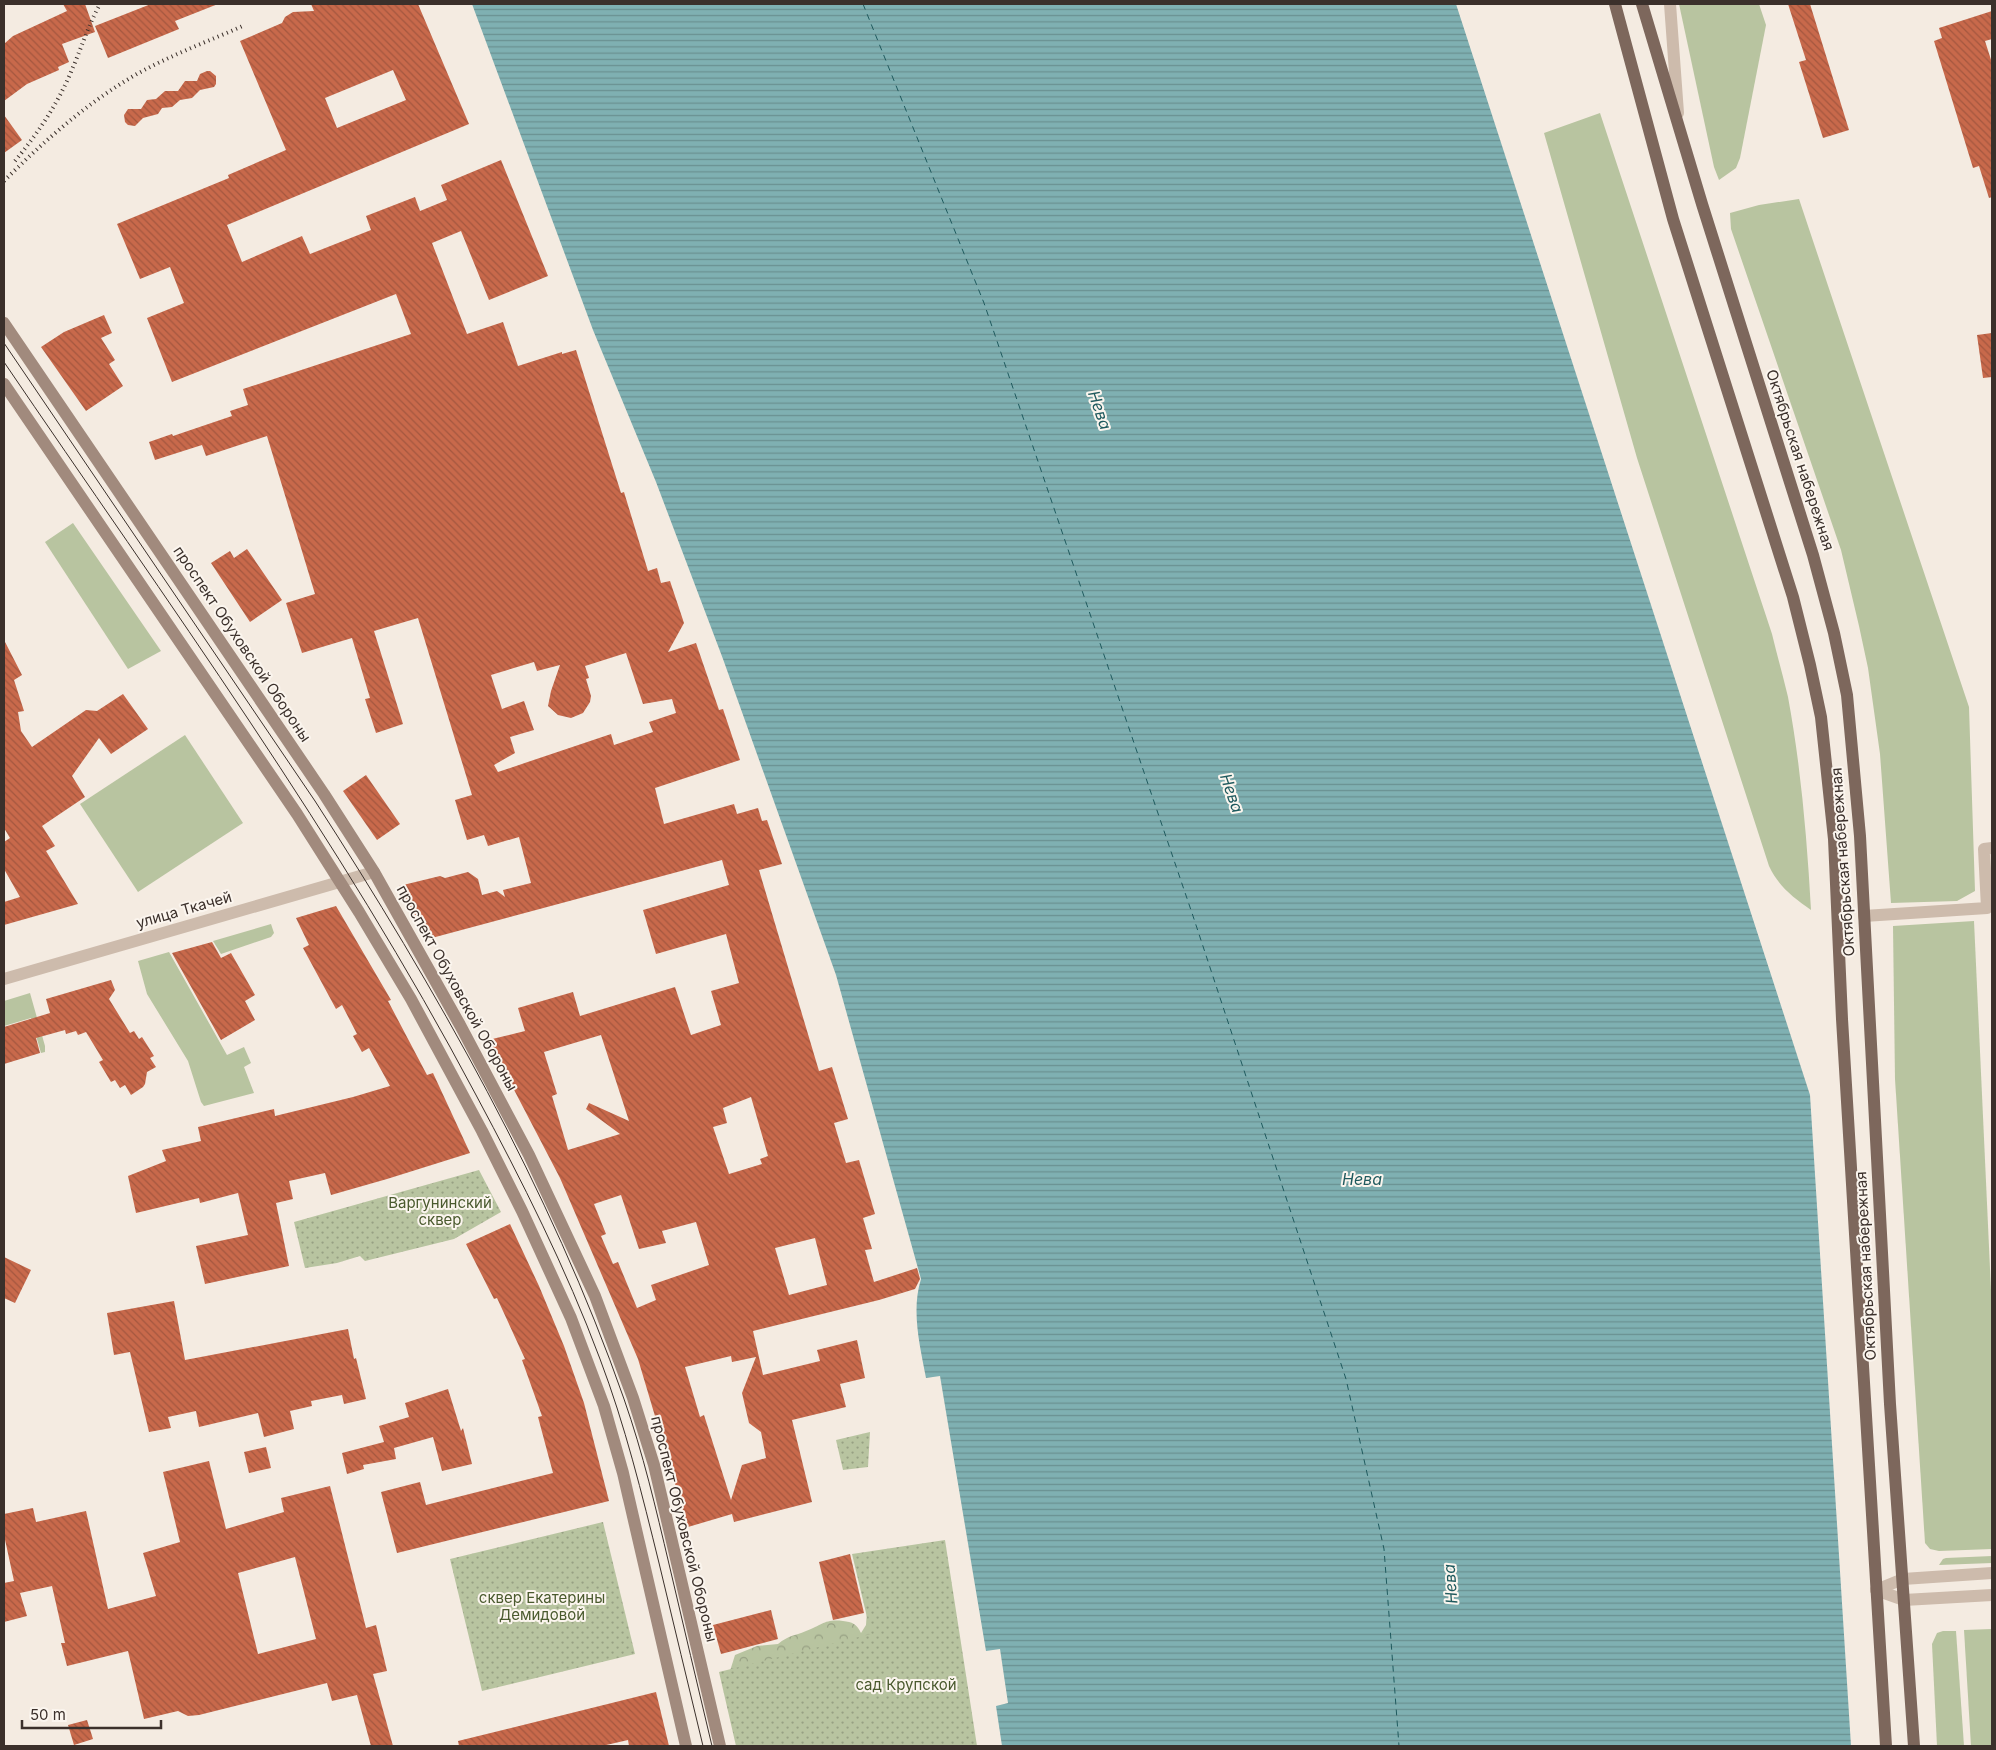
<svg xmlns="http://www.w3.org/2000/svg" width="1996" height="1750" font-family="Inter,sans-serif">
<style>
.grass{fill:#b8c4a0}
.forest{fill:url(#forest-crowns)}
.park{fill:url(#park-dots)}
.water{fill:url(#water-rules)}
.lines{fill:none;stroke-linecap:round;stroke-linejoin:round}
.ferry{stroke:#1f5a5e;stroke-width:1;stroke-dasharray:6 5;stroke-linecap:butt}
.building{fill:url(#building-back-hatch);fill-rule:evenodd}
.minor{stroke:#cdbbac;stroke-width:12}
.tertiary{stroke:#cdbbac;stroke-width:12}
.secondary{stroke:#a18a7d;stroke-width:12}
.primary{stroke:#7d675c;stroke-width:12}
.tram{stroke:#3b302b;stroke-width:1}
.rail{stroke:#3b302b;stroke-width:4;stroke-dasharray:1 4;stroke-linecap:butt}
.labels{text-anchor:middle;stroke-width:4;stroke-linejoin:round;paint-order:stroke}
.street-label{font-size:15px;fill:#3b302b;stroke:#fbf5ee}
.park-label{font-size:15px;fill:#4a5a2e;stroke:#fbf5ee}
.water-label{font-size:16px;font-style:italic;fill:#1f5a5e;stroke:#fbf5ee}
</style>
<defs>
<pattern id="forest-crowns" width="20" height="18" patternUnits="userSpaceOnUse" patternTransform="scale(1.25)"><rect width="20" height="18" fill="#b8c4a0"/><path d="M2 6a3 3 0 1 1 6 0M12 15a3 3 0 1 1 6 0" fill="none" stroke="#97a083"/></pattern>
<pattern id="park-dots" width="8" height="8" patternUnits="userSpaceOnUse" patternTransform="scale(1.25)"><rect width="8" height="8" fill="#b8c4a0"/><path d="M2 2h.1M6 6h.1" fill="none" stroke="#97a083" stroke-width="1.8" stroke-linecap="round"/></pattern>
<pattern id="water-rules" width="6" height="5" patternUnits="userSpaceOnUse" patternTransform="scale(1.25)"><rect width="6" height="5" fill="#7fb0b2"/><path d="M0 2.5h6" fill="none" stroke="#699091"/></pattern>
<pattern id="building-back-hatch" width="6" height="6" patternUnits="userSpaceOnUse" patternTransform="scale(1.25)"><rect width="6" height="6" fill="#c8694b"/><path d="M-1 5l2 2M0 0l6 6M5-1l2 2" fill="none" stroke="#a4573f"/></pattern>
</defs>
<rect width="100%" height="100%" fill="#f4ebe1"/>
<!-- grass -->
<g class="grass">
<polygon points="1679,4 1759,4 1766,25 1740,158 1736,168 1719,180 1714,167"/>
<path d="M1600,113L1772,634C1777,655 1783,676 1788,697C1801,767 1807,839 1811,910C1793,897 1779,887 1769,866L1637,458L1544,133Z"/>
<polygon points="1799,199 1969,707 1975,891 1957,901 1891,903 1880,754 1868,668 1859,626 1841,550 1731,229 1730,213 1759,205"/>
<polygon points="73,523 161,651 128,669 45,542"/>
<polygon points="185,735 243,823 138,892 80,804"/>
<polygon points="1974,921 1992,1312 1992,1549 1939,1551 1930,1549 1925,1543 1895,1079 1893,926"/>
<polygon points="271,924 274,933 271,937 221,954 213,941"/>
<polygon points="169,952 227,1055 244,1047 251,1063 244,1067 254,1093 204,1106 201,1102 188,1061 147,994 138,961"/>
<polygon points="30,993 45,1046 45,1052 41,1053 31,1018 4,1026 4,1001"/>
<polygon points="1992,1556 1992,1563 1939,1565 1943,1559 1946,1558"/>
<polygon points="1992,1629 1992,1746 1971,1746 1964,1630"/>
<polygon points="1943,1631 1956,1631 1964,1746 1937,1746 1932,1644 1937,1633"/>
</g>
<!-- forest -->
<path class="forest" d="M867,1610L907,1628L730,1671L735,1655L757,1646L778,1644C789,1635 794,1636 806,1631C823,1625 824,1619 843,1621C852,1622 857,1624 861,1633L866,1625Z"/>
<!-- park -->
<g class="park">
<polygon points="479,1170 501,1212 454,1239 365,1261 360,1256 337,1263 305,1268 294,1222"/>
<polygon points="870,1432 868,1467 843,1470 836,1440"/>
<polygon points="603,1522 635,1654 482,1691 450,1559"/>
<polygon points="945,1540 977,1746 736,1746 719,1672 871,1634 852,1554"/>
</g>
<!-- water -->
<path class="water" d="M472,4H1456L1810,1095L1851,1746H1002L996,1706L1008,1703L1000,1649L986,1651L940,1376L926,1378C920,1346 911,1311 921,1279L836,975L723,659L656,482L593,330Z"/>
<g class="lines">
<!-- ferry -->
<polyline class="ferry" points="863,4 984,303 1193,916 1346,1379 1384,1549 1399,1746"/>
</g>
<!-- building -->
<g class="building">
<polygon points="63,4 85,4 95,32 62,44 69,62 58,67 59,70 27,84 4,101 4,44 13,36 67,11"/>
<polygon points="151,4 218,4 175,21 179,29 108,58 95,26"/>
<path d="M311,4H418L469,124L227,225L242,262L302,236L310,254L371,230L366,216L415,197L420,211L447,200L441,185L501,160L548,276L489,300L461,231L432,243L467,334L503,322L518,366L562,352V354L576,350L621,493L624,492L648,571L657,568L661,583L670,581L684,623L668,652L696,643L719,710L723,709L740,760L655,788L664,824L734,804L737,814L758,808L762,821L767,820L782,864L759,870L819,1071L832,1067L848,1119L834,1123L846,1163L859,1160L875,1214L863,1218L872,1249L865,1250L874,1282L917,1268L920,1279L915,1289L879,1300L753,1331L763,1375L820,1361L817,1350L857,1340L865,1378L840,1384L846,1407L792,1420L812,1502L734,1522L732,1514L688,1527L638,1359L560,1178L488,1040L525,1031L518,1008L573,992L580,1016L675,987L691,1035L721,1025L711,991L739,983L726,934L656,954L643,910L729,885L722,860L428,939L399,886L440,876L445,878L468,872L478,879L482,895L497,891L505,897L503,890L531,883L519,837L488,846L484,835L467,840L455,800L472,795L418,618L374,631L403,724L376,733L365,699L370,698L352,638L302,653L286,603L315,594L267,436L206,456L202,445L155,460L149,442L172,434L173,436L232,416L230,411L248,405L243,389L411,334L396,294L172,382L147,318L184,303L170,267L140,279L117,224L229,178L228,175L286,150L240,41L282,23L285,17L293,12L314,11ZM393,70L406,100L337,128L325,98ZM626,653L643,704L672,699L676,713L649,722L653,732L614,745L611,734L498,772L494,765L515,753L510,737L534,730L524,701L502,709L491,675L534,662L537,671L560,665L551,691L548,706L558,715L571,718L583,713L590,702L591,696L586,679L589,678L585,666ZM601,1035L629,1121L589,1103L586,1109L620,1134L568,1150L552,1096L557,1094L544,1052ZM751,1097L768,1156L760,1159L762,1164L729,1174L713,1127L727,1123L723,1108ZM621,1195L639,1249L666,1243L662,1231L696,1222L709,1265L651,1285L656,1300L637,1308L618,1262L613,1264L601,1236L606,1234L594,1204ZM815,1238L827,1285L789,1295L775,1248ZM731,1356L732,1362L756,1357L742,1393L749,1423L761,1432L766,1458L742,1465L731,1500L704,1415L700,1417L685,1367Z"/>
<polygon points="1788,4 1810,4 1849,130 1823,138 1799,62 1806,60"/>
<polygon points="1992,11 1992,39 1985,41 1992,63 1992,197 1989,198 1979,166 1973,168 1934,41 1942,38 1939,28"/>
<polygon points="207,71 210,71 216,76 216,84 214,87 200,90 192,98 180,100 172,107 162,108 158,114 143,118 135,126 128,125 125,122 124,115 128,109 141,109 147,100 156,99 165,91 178,91 185,81 197,81 200,74"/>
<polygon points="4,115 22,140 4,153"/>
<polygon points="104,315 112,333 101,338 115,360 109,364 123,386 86,411 41,347 64,332"/>
<polygon points="1992,333 1992,377 1983,378 1977,335"/>
<polygon points="247,549 282,600 250,622 211,563 230,551 234,558"/>
<polygon points="4,640 22,675 14,680 24,711 18,712 21,731 32,747 86,710 97,711 123,694 148,729 111,754 99,738 72,776 85,797 42,826 55,846 46,851 78,904 4,925 4,902 20,897 4,869 4,842 10,838 4,828"/>
<polygon points="366,775 400,824 377,840 343,791"/>
<polygon points="336,906 391,1000 388,1001 427,1075 433,1073 470,1153 387,1179 331,1195 325,1173 289,1181 293,1199 276,1203 289,1266 205,1284 196,1246 248,1235 238,1193 200,1203 199,1198 136,1213 128,1176 166,1161 162,1150 201,1141 198,1127 274,1109 275,1116 353,1097 390,1086 369,1048 362,1052 353,1036 357,1034 342,1005 336,1009 303,948 309,945 296,918"/>
<polygon points="212,942 221,958 231,953 255,995 245,1001 255,1020 221,1040 172,953"/>
<polygon points="111,980 115,990 109,999 130,1033 134,1031 139,1039 142,1037 154,1056 150,1058 156,1067 147,1072 145,1084 143,1087 131,1095 125,1085 120,1088 115,1080 111,1082 99,1062 103,1060 86,1032 78,1035 76,1031 66,1034 65,1030 36,1038 40,1053 4,1064 4,1027 50,1013 46,999"/>
<polygon points="510,1224 539,1286 564,1346 584,1403 609,1501 397,1553 381,1492 420,1482 426,1505 553,1473 538,1417 542,1416 522,1360 525,1359 497,1298 494,1299 466,1244"/>
<polygon points="4,1257 31,1270 15,1303 4,1298"/>
<polygon points="174,1301 185,1360 348,1329 354,1359 356,1358 366,1399 344,1404 342,1395 311,1401 312,1406 290,1411 294,1429 264,1437 258,1413 199,1427 196,1411 168,1417 171,1428 149,1432 130,1352 114,1355 107,1313"/>
<polygon points="448,1389 461,1431 463,1428 472,1464 442,1471 433,1437 394,1448 396,1459 363,1465 364,1469 347,1474 342,1453 384,1442 379,1426 409,1417 405,1403"/>
<polygon points="266,1447 271,1468 249,1473 244,1452"/>
<path d="M209,1461L226,1529L284,1512L281,1498L330,1486L366,1628L376,1625L387,1671L373,1674L393,1746H371L357,1695L332,1701L327,1683L199,1715L188,1716L178,1711L144,1719L128,1651L67,1666L61,1643H65L52,1586L20,1593L27,1616L4,1622V1583L14,1581L4,1535V1514L33,1508L36,1522L86,1511L108,1609L156,1596L143,1553L180,1542L163,1472ZM295,1557L316,1639L258,1654L238,1573Z"/>
<polygon points="850,1554 864,1613 833,1620 819,1562"/>
<polygon points="771,1610 778,1639 721,1654 713,1625"/>
<polygon points="656,1692 669,1746 629,1746 628,1740 602,1746 459,1746 458,1741"/>
<polygon points="87,1720 93,1739 74,1745 68,1725"/>
</g>
<g class="lines">
<!-- minor -->
<g class="minor">
<polyline points="1670,4 1678,113"/>
<polyline points="1864,916 1987,908 1984,849 1992,848"/>
<polyline points="4,979 374,872"/>
</g>
<!-- tertiary -->
<g class="tertiary">
<polyline points="1876,1590 1903,1579 1992,1573"/>
<polyline points="1876,1590 1904,1600 1992,1595"/>
</g>
<!-- secondary -->
<g class="secondary">
<polyline points="4,323 324,794 374,872 460,1025 529,1155 595,1296 633,1398 654,1465 720,1746"/>
<polyline points="4,384 297,814 359,912 411,999 482,1131 522,1211 571,1318 604,1406 623,1473 686,1746"/>
</g>
<!-- primary -->
<g class="primary">
<polyline points="1615,4 1673,219 1793,597 1810,665 1821,717 1834,839 1842,1019 1886,1746"/>
<polyline points="1642,4 1702,204 1813,555 1834,633 1847,695 1860,836 1890,1404 1914,1746"/>
</g>
<!-- tram -->
<g class="tram">
<path d="M4,343L315,801C435,987 551,1190 624,1399C643,1453 656,1509 669,1564C683,1625 698,1686 712,1746"/>
<path d="M4,362C167,602 340,838 476,1095C522,1181 566,1268 600,1359C625,1425 642,1494 659,1563C674,1624 688,1685 703,1746"/>
</g>
<!-- rail -->
<g class="rail">
<path d="M15,161C38,133 57,105 71,72C81,49 88,26 100,4"/>
<path d="M4,181C44,141 88,102 137,74C171,55 209,41 245,25"/>
</g>
</g>
<g class="labels">
<!-- street labels -->
<g class="street-label">
<text transform="translate(1800 460) rotate(72)" y="5">Октябрьская набережная</text>
<text transform="translate(242 644) rotate(56)" y="5">проспект Обуховской Обороны</text>
<text transform="translate(1843 862) rotate(-94)" y="5">Октябрьская набережная</text>
<text transform="translate(184 910) rotate(-16)" y="5">улица Ткачей</text>
<text transform="translate(457 988) rotate(61)" y="5">проспект Обуховской Обороны</text>
<text transform="translate(1866 1266) rotate(-93)" y="5">Октябрьская набережная</text>
<text transform="translate(684 1529) rotate(76)" y="5">проспект Обуховской Обороны</text>
</g>
<!-- park labels -->
<g class="park-label">
<text x="440" y="1208">Варгунинский<tspan x="440" dy="17">сквер</tspan></text>
<text x="542" y="1603">сквер Екатерины<tspan x="542" dy="17">Демидовой</tspan></text>
<text x="906" y="1690">сад Крупской</text>
</g>
<!-- water labels -->
<g class="water-label">
<text transform="translate(1100 410) rotate(71)" y="6">Нева</text>
<text transform="translate(1232 793) rotate(71)" y="6">Нева</text>
<text x="1362" y="1185">Нева</text>
<text transform="translate(1450 1584) rotate(-94)" y="6">Нева</text>
</g>
</g>
<!-- border -->
<rect width="1996" height="1750" fill="none" stroke="#3b302b" stroke-width="10"/>
<!-- scale -->
<path d="M22 1720v8h139v-8" fill="none" stroke="#3b302b" stroke-width="2.5"/>
<text x="30" y="1720" font-size="15" fill="#3b302b" stroke="#fbf5ee" stroke-width="4" paint-order="stroke">50 m</text>
</svg>
